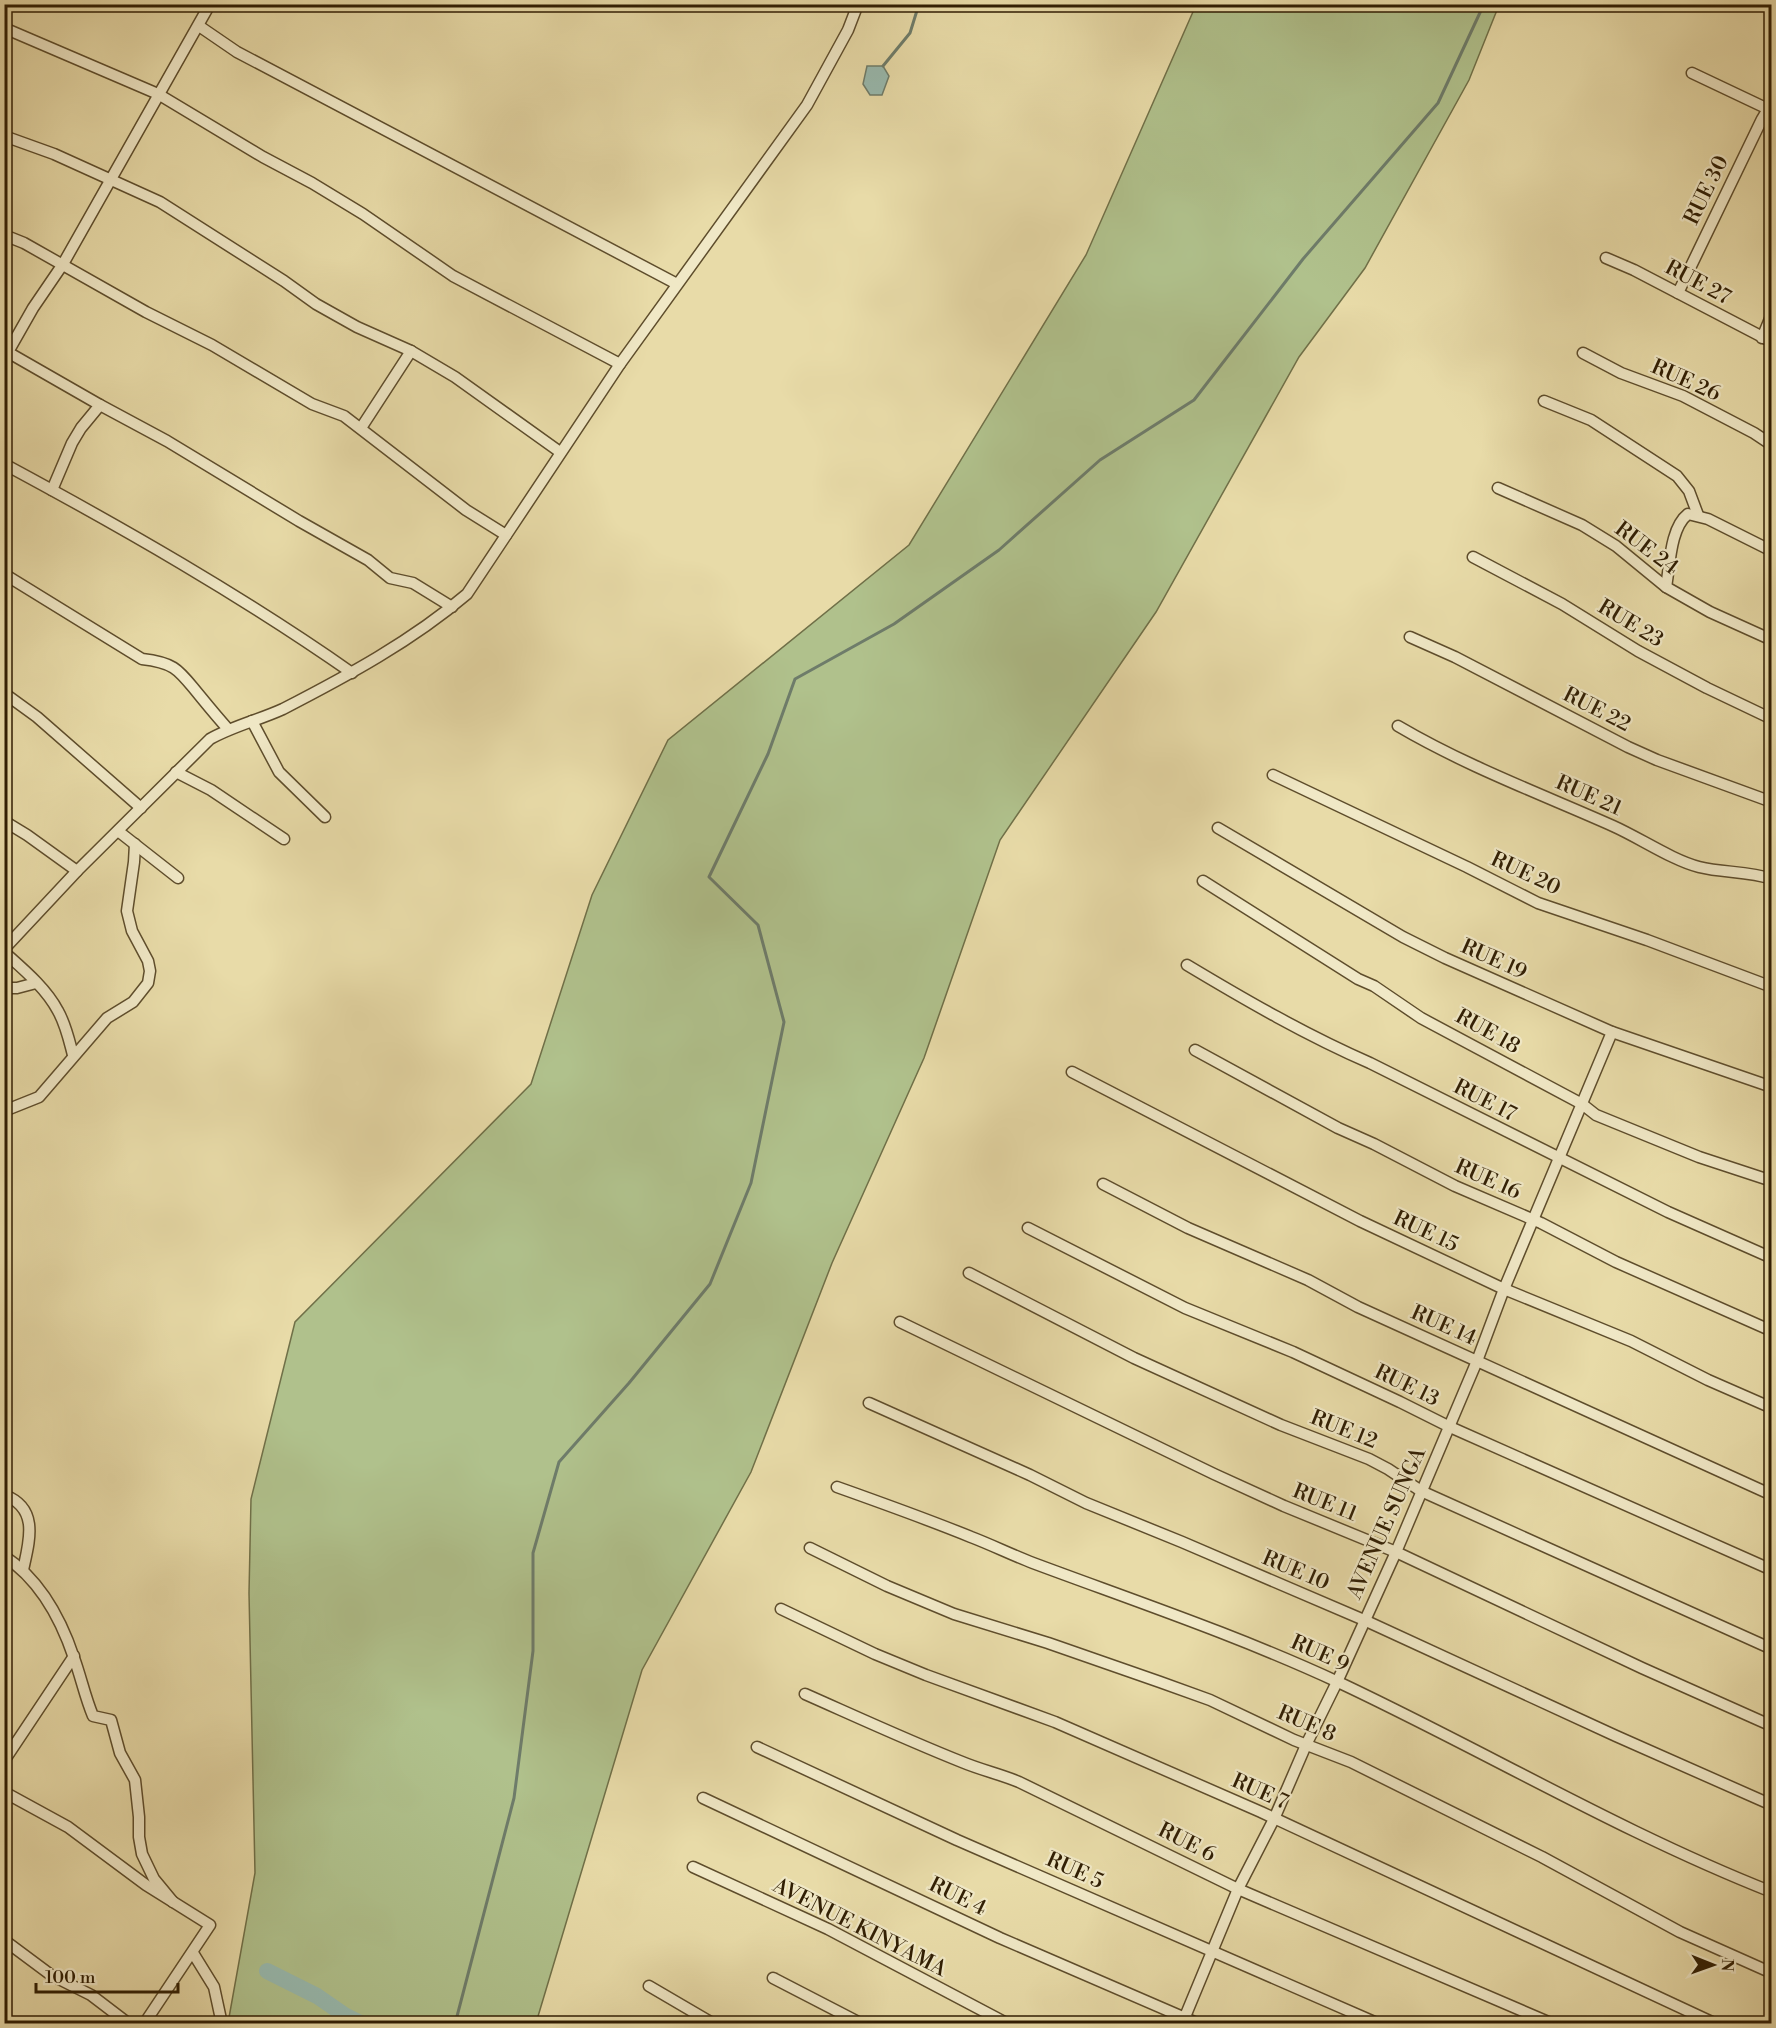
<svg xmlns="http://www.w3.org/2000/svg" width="1776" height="2028" font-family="'Libre Bodoni',serif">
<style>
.green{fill:#b0c18c;stroke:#707048;stroke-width:1.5}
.water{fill:#98baaf;stroke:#6e7c6a;stroke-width:1.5}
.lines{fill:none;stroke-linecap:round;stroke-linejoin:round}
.stream{stroke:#6e7c6a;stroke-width:3}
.river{stroke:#98baaf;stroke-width:16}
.street-casing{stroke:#5e4d2c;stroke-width:13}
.street{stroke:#f0e8c6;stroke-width:10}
.labels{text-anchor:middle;stroke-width:4.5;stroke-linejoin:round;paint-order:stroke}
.street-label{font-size:21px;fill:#301e03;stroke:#f0e8c6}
</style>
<rect width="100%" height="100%" fill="#e8dba8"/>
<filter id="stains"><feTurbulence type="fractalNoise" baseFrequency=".00333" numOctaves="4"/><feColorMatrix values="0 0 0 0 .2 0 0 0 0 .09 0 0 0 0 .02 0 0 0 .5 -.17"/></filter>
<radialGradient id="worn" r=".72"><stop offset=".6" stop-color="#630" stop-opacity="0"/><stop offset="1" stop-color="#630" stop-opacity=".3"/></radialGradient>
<!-- green -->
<polygon class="green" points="1196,5 1499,5 1469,80 1365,268 1299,357 1156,612 1000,840 924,1058 832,1263 751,1472 642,1670 536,2023 228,2023 255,1873 249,1593 251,1499 295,1322 531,1084 592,895 668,740 909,545 1086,255"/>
<!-- water -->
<polygon class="water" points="867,66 883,66 889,76 882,95 870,95 863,84"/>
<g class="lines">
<!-- stream -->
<g class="stream">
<polyline points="883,66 910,33 919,4"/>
<polyline points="455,2024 514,1798 533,1651 533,1553 559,1462 629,1383 710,1284 751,1183 784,1022 758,925 709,877 768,754 795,679 894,624 999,550 1100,460 1194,400 1303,259 1438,103 1484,4"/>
</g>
<!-- river -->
<polyline class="river" points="267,1971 317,1996 346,2016 362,2024"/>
<!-- street casing -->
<g class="street-casing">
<g id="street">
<polyline points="199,26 237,52 677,284"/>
<polyline points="4,28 158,94 263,157 312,183 363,214 453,276 620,364"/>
<polyline points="1692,73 1768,109 1772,100"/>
<polyline points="4,136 54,154 160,202 284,281 316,304 357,327 411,351 455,377 560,452"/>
<polyline points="4,235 24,243 146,312 212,345 312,404 344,416 466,510 506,535"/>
<polyline points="1606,258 1634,270 1772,342"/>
<polyline points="1678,293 1762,119 1768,109 1772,110"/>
<polyline points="1762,338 1772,314"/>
<polyline points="4,350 100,405 167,441 299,521 368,560 390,578 413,583 452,607"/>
<polyline points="1583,353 1621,373 1683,396 1754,433 1772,445"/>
<polyline points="4,359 33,308 63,264 210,4"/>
<polyline points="1544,401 1591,420 1677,476 1689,491 1698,515"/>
<polyline points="361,428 411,351"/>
<path d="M4,464C123,528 242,596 352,673"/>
<polyline points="1498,488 1582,525 1616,546 1666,587 1710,612 1772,640"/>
<polyline points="52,490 72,443 81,428 100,405"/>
<polyline points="1473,557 1562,604 1638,651 1707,688 1772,719"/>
<path d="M4,574L142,659C177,663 179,671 200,696C209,707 218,718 228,729"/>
<path d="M1666,587C1670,565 1670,528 1688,514L1708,519L1772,551"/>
<polyline points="1410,637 1455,657 1628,747 1657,760 1772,802"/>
<polyline points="4,693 37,717 141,808"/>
<polyline points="252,721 279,772 325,817"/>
<path d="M1398,726C1466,766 1541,794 1613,826C1640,838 1672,860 1699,867C1723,873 1748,871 1772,879"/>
<polyline points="176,772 211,790 284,839"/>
<polyline points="1273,775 1467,867 1538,903 1647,940 1772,987"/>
<polyline points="4,821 27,835 77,871"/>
<polyline points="1218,828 1403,937 1445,958 1612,1032 1772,1087"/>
<polyline points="118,831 178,878"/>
<polyline points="1203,881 1358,979 1374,986 1421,1018 1582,1104 1596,1115 1699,1157 1772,1181"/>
<path d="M4,949L77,871L210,739C233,726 259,720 283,709C347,676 412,641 467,594L620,364L807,105L848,30L858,4"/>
<path d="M4,952C23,969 46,988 58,1011C66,1025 69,1040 73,1055"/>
<path d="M1187,965C1247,1001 1306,1035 1370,1063L1668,1212L1772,1258"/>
<polyline points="4,988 17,988 36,983"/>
<polyline points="1195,1050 1338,1128 1374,1144 1455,1186 1541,1223 1616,1262 1772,1331"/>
<polyline points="1072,1072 1360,1221 1504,1289 1631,1341 1708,1380 1772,1408"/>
<polyline points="4,1111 39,1097 107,1018 133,1002 148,983 150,971 148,961 132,931 127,911 134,862 135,844"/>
<polyline points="1103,1184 1188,1228 1308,1280 1358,1307 1772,1495"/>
<polyline points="1028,1228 1185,1308 1293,1352 1400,1402 1450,1427 1772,1570"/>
<polyline points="969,1273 1134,1358 1281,1425 1369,1459 1388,1469 1421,1491 1772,1649"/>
<polyline points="900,1322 1214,1474 1284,1506 1396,1552 1642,1668 1772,1726"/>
<polyline points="869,1403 1030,1475 1086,1503 1182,1542 1364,1620 1616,1736 1772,1805"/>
<path d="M837,1487C882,1503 927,1519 971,1537C992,1545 1012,1555 1033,1563C1135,1601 1239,1636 1338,1682C1483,1750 1622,1833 1772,1892"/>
<path d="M4,1495C40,1508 29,1542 23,1570"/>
<polyline points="810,1548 887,1586 954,1614 1048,1643 1160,1682 1210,1700 1294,1740 1351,1762 1542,1857 1680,1932 1772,1973"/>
<path d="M4,1556C39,1579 61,1619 74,1658C81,1677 85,1697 93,1716L111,1720L120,1753L135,1780L139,1817V1837L142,1854L154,1879L173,1902"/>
<polyline points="781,1609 875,1654 926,1675 1055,1722 1261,1812 1716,2024"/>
<path d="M805,1694C857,1717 909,1741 962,1762C981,1770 1000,1774 1019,1782L1238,1889L1553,2024"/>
<polyline points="757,1747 957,1840 1379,2024"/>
<polyline points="4,1761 74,1656"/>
<polyline points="4,1792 68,1827 146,1885 210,1925 144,2024"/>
<polyline points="703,1798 1000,1938 1199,2024"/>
<polyline points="693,1867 828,1929 1008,2024"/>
<polyline points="4,1940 51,1975 91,1995 129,2024"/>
<polyline points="193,1953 214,1987 222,2024"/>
<polyline points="773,1978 862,2024"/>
<polyline points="649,1986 714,2024"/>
<polyline points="1182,2024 1238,1889 1274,1819 1306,1745 1337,1682 1396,1552 1477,1361 1504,1289 1612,1032"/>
</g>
</g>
<!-- street -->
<use href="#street" class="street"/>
</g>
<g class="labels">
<!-- street labels -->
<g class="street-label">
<text transform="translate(1706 190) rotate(-64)" y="7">RUE 30</text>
<text transform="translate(1698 282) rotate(28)" y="7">RUE 27</text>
<text transform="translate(1686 380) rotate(24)" y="7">RUE 26</text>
<text transform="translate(1647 548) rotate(37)" y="7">RUE 24</text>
<text transform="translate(1631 623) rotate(31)" y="7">RUE 23</text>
<text transform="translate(1597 709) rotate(27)" y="7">RUE 22</text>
<text transform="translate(1589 795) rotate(24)" y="7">RUE 21</text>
<text transform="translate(1526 873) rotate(25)" y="7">RUE 20</text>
<text transform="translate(1494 959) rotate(24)" y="7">RUE 19</text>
<text transform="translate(1488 1031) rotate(29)" y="7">RUE 18</text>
<text transform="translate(1485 1100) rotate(27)" y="7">RUE 17</text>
<text transform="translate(1488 1179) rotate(24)" y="7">RUE 16</text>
<text transform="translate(1426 1231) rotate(25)" y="7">RUE 15</text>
<text transform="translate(1444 1325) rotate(24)" y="7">RUE 14</text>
<text transform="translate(1407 1385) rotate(26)" y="7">RUE 13</text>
<text transform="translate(1344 1429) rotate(22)" y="7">RUE 12</text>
<text transform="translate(1325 1502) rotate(22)" y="7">RUE 11</text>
<text transform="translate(1386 1523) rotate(-66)" y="7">AVENUE SUNGA</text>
<text transform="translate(1296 1570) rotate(23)" y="7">RUE 10</text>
<text transform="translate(1320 1653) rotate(24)" y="7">RUE 9</text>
<text transform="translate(1307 1723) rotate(23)" y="7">RUE 8</text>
<text transform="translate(1260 1791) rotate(24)" y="7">RUE 7</text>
<text transform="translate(1187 1842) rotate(27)" y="7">RUE 6</text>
<text transform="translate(1075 1870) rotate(24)" y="7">RUE 5</text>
<text transform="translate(958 1896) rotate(26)" y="7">RUE 4</text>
<text transform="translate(860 1927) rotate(27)" y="7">AVENUE KINYAMA</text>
</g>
</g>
<!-- margin -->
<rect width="1776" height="2028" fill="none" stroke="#e8dba8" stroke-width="24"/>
<rect x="6" y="6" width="1764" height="2016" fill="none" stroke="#301e03" stroke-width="3"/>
<rect x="12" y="12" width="1752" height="2004" fill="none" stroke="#301e03" stroke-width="1.5"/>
<!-- north arrow -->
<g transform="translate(1713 1965) rotate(91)" stroke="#f0e8c6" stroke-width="4.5" paint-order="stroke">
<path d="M0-4.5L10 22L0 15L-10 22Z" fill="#301e03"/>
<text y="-9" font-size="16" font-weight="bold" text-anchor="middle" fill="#301e03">N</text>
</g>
<!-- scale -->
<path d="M36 1983v9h142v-9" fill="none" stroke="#301e03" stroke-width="3"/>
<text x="45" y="1983" font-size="18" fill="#301e03" stroke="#f0e8c6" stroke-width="4.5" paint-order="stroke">100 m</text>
<rect width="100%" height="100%" filter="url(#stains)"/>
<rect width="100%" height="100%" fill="url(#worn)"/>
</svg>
